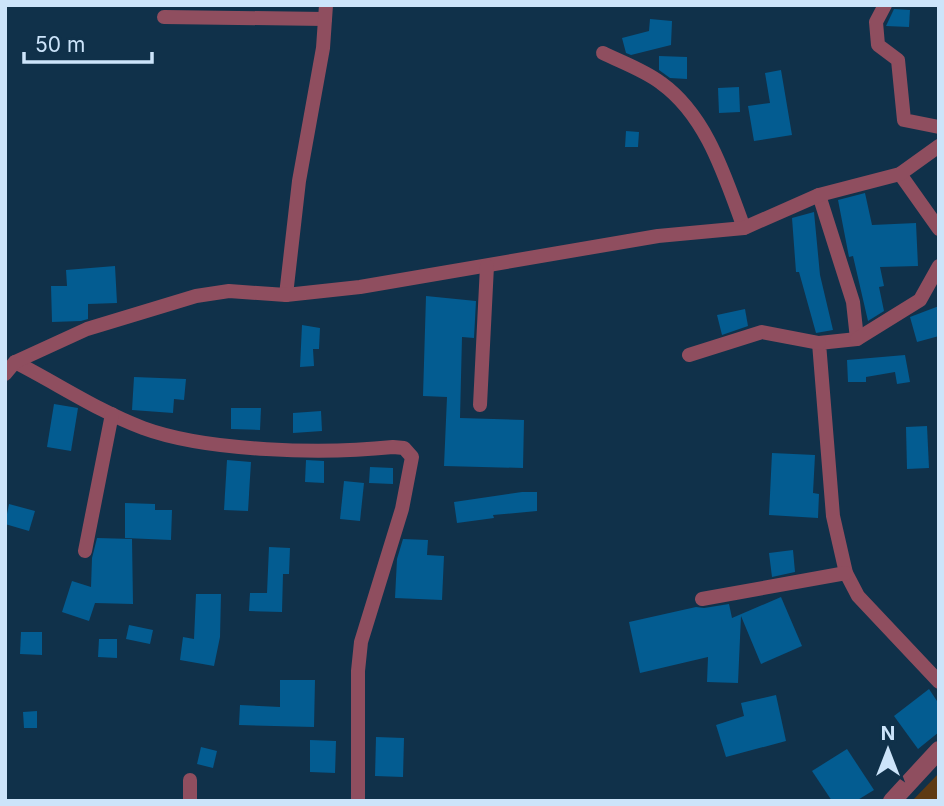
<svg xmlns="http://www.w3.org/2000/svg" width="944" height="806" font-family="Inter,sans-serif">
<style>
.green{fill:#5e3a13}
.building{fill:#035c91}
.lines{fill:none;stroke-linecap:round;stroke-linejoin:round}
.minor{stroke:#8f4e5f;stroke-width:14}
.tertiary{stroke:#8f4e5f;stroke-width:18}
</style>
<rect width="100%" height="100%" fill="#10314a"/>
<!-- green -->
<polygon class="green" points="939,773 939,801 912,801"/>
<!-- building -->
<g class="building">
<polygon points="894,9 910,10 909,27 886,26"/>
<polygon points="650,19 672,21 671,45 631,55 626,53 622,38 649,31"/>
<polygon points="659,56 687,57 687,79 670,78 659,70"/>
<polygon points="781,70 792,135 754,141 748,106 770,103 765,73"/>
<polygon points="739,87 740,112 719,113 718,88"/>
<polygon points="626,131 639,132 638,147 625,147"/>
<polygon points="865,193 872,225 916,223 918,266 880,267 884,286 879,287 884,311 868,321 853,256 849,257 838,200"/>
<polygon points="814,212 820,275 833,330 816,333 799,272 796,272 792,218"/>
<polygon points="115,266 117,303 88,304 88,319 81,321 52,322 51,286 67,286 66,270"/>
<polygon points="426,296 476,301 474,338 462,337 460,418 524,420 523,468 444,466 447,397 423,396"/>
<polygon points="939,306 939,336 917,342 910,317"/>
<polygon points="745,309 748,326 722,335 717,315"/>
<polygon points="302,325 320,328 319,349 313,349 314,366 300,367"/>
<polygon points="905,355 910,382 897,384 895,372 866,377 866,382 848,382 847,360"/>
<polygon points="134,377 186,379 184,400 174,399 173,413 132,410"/>
<polygon points="54,404 78,408 71,451 47,447"/>
<polygon points="231,408 261,408 260,430 231,429"/>
<polygon points="321,411 322,431 293,433 293,413"/>
<polygon points="927,426 929,468 907,469 906,427"/>
<polygon points="772,453 815,455 813,493 819,494 818,518 769,515"/>
<polygon points="227,460 251,462 248,511 224,510"/>
<polygon points="306,460 324,461 324,483 305,482"/>
<polygon points="370,467 393,468 393,484 369,483"/>
<polygon points="344,481 364,483 360,521 340,519"/>
<polygon points="522,492 537,492 537,511 493,515 494,518 457,523 454,502"/>
<polygon points="125,503 155,504 155,510 172,510 171,540 125,538"/>
<polygon points="9,504 35,511 29,531 5,524"/>
<polygon points="97,538 132,539 133,604 95,603 89,621 62,612 72,581 91,587 92,558"/>
<polygon points="403,539 428,540 427,555 444,556 442,600 395,598 397,559"/>
<polygon points="269,547 290,548 289,574 283,574 282,612 249,611 250,593 267,593"/>
<polygon points="793,550 795,572 772,577 769,553"/>
<polygon points="196,594 221,594 220,637 214,666 180,660 183,637 194,639"/>
<polygon points="781,597 802,646 761,664 741,616 738,683 707,682 708,657 640,673 629,622 696,607 704,608 729,604 732,618"/>
<polygon points="129,625 153,630 150,644 126,639"/>
<polygon points="21,632 42,632 42,655 20,654"/>
<polygon points="99,639 117,639 117,658 98,657"/>
<polygon points="280,680 315,680 314,727 239,725 240,705 280,707"/>
<polygon points="929,689 939,704 939,732 918,749 894,716"/>
<polygon points="776,695 786,741 726,757 716,725 744,716 741,703"/>
<polygon points="37,711 37,728 24,728 23,712"/>
<polygon points="376,737 404,738 403,777 375,776"/>
<polygon points="310,740 336,741 335,773 310,772"/>
<polygon points="201,747 217,751 213,768 197,764"/>
<polygon points="847,749 874,790 856,801 832,801 812,771"/>
</g>
<g class="lines">
<!-- minor -->
<g class="minor">
<polyline points="885,5 876,22 878,45 898,60 904,120 939,127"/>
<polyline points="164,17 325,19"/>
<path d="M603,53C621,62 644,70 661,83C707,116 725,177 744,228"/>
<polyline points="900,174 939,229"/>
<polyline points="819,195 853,302 857,339 819,343 833,516 846,573 858,596 939,682"/>
<polyline points="286,295 299,181 323,48 326,5"/>
<polyline points="857,339 920,300 939,266"/>
<polyline points="689,355 762,332 819,343"/>
<path d="M15,362C58,384 98,411 143,428C208,452 324,454 393,447L404,448L412,457L402,509L361,642L358,671V801"/>
<polyline points="5,374 15,362 87,329 196,296 229,291 286,295 360,287 658,236 744,228 819,195 900,174 939,146"/>
<polyline points="480,405 487,266"/>
<polyline points="85,551 112,414"/>
<polyline points="702,599 846,573"/>
<polyline points="190,801 190,780"/>
</g>
<!-- tertiary -->
<polyline class="tertiary" points="892,801 939,750"/>
</g>
<!-- border -->
<rect width="944" height="806" fill="none" stroke="#cce4fa" stroke-width="14"/>
<!-- north arrow -->
<g transform="translate(888 750)" stroke="#10314a" stroke-width="5" paint-order="stroke">
<path d="M0-5L12 26L0 18L-12 26Z" fill="#cce4fa"/>
<text y="-10" font-size="19" font-weight="bold" text-anchor="middle" fill="#cce4fa">N</text>
</g>
<!-- scale -->
<path d="M24 52v10h128v-10" fill="none" stroke="#cce4fa" stroke-width="3.5"/>
<text x="35" y="52" font-size="21" fill="#cce4fa" stroke="#10314a" stroke-width="5" paint-order="stroke">50 m</text>
</svg>
